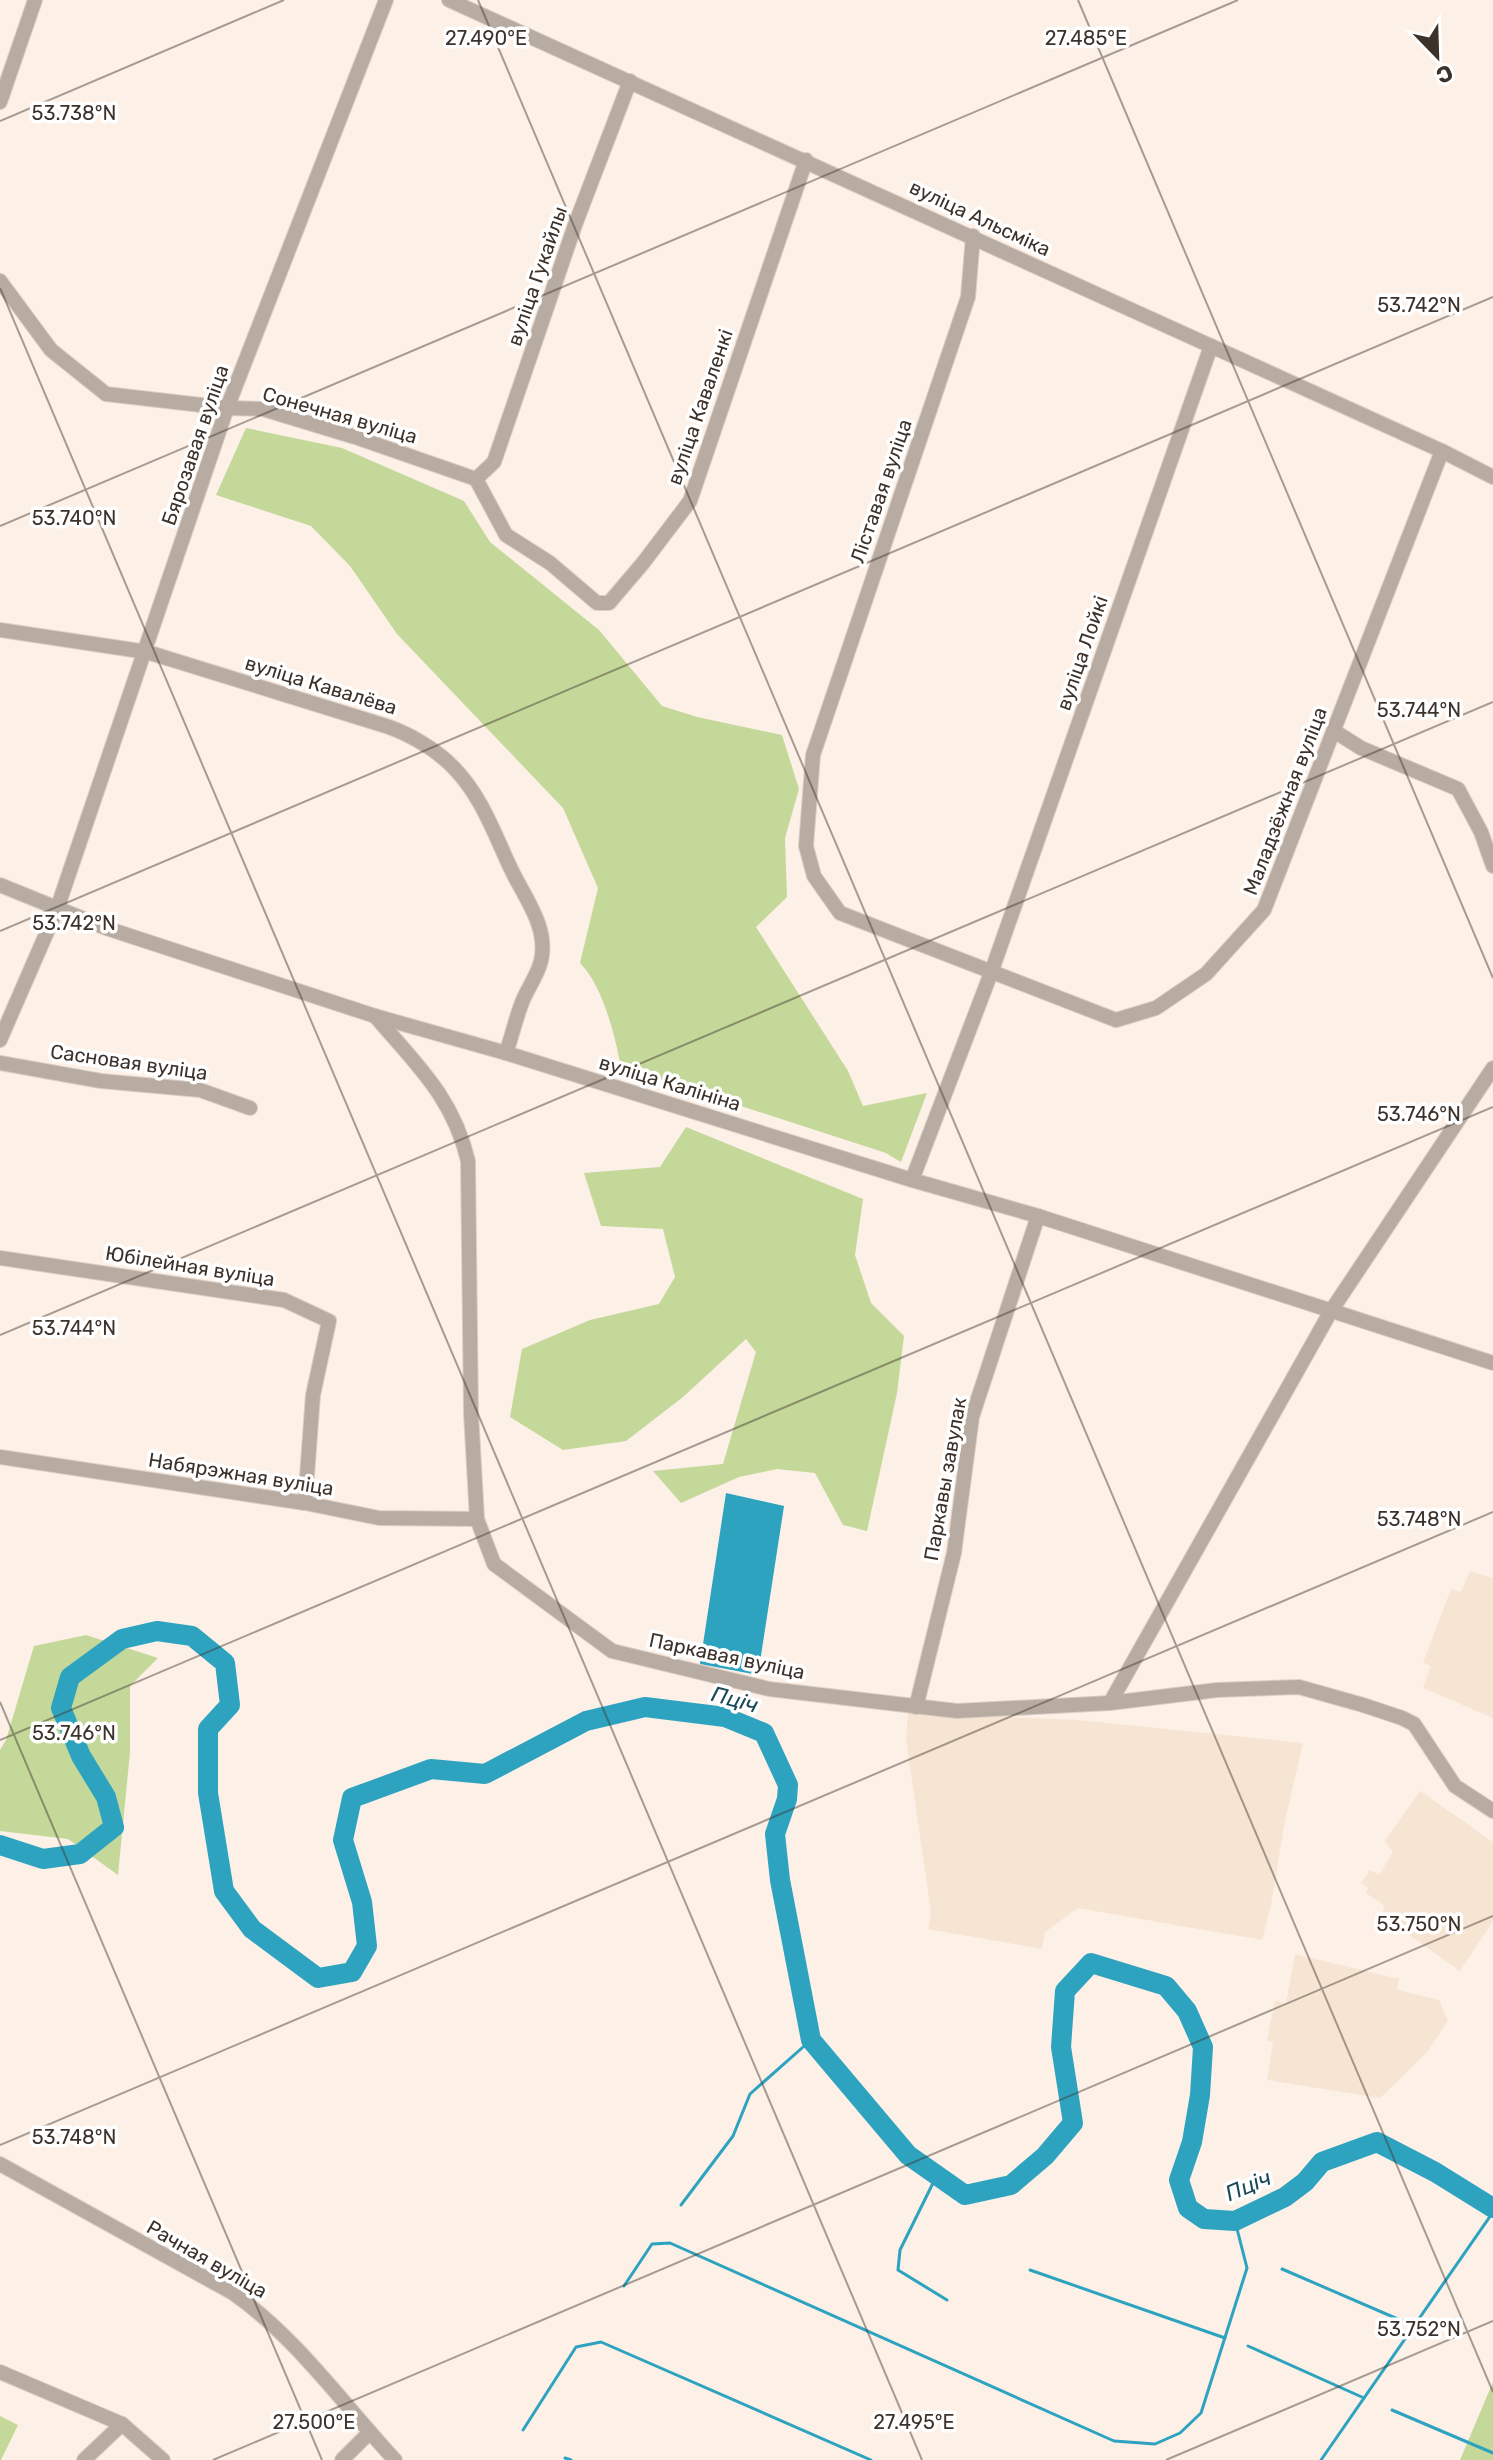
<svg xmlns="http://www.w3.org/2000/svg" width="1493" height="2460" font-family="Rubik,sans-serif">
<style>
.industrial{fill:#f7e5d4}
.green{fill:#c4d89a}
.water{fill:#2ea3c0}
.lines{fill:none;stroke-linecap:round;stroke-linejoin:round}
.stream{stroke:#2ea3c0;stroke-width:3}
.river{stroke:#2ea3c0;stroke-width:20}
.minor-casing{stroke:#dacec5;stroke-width:16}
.minor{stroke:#b8aba2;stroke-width:14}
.ticks{fill:none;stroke:#3d322a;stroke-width:2;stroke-opacity:0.45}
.labels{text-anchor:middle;stroke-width:7;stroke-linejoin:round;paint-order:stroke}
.street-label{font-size:20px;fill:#3d322a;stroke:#fff}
.water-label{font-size:22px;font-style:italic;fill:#1a4956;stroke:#fff}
.ticks-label{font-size:20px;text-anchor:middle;fill:#3d322a;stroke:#fff;stroke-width:7;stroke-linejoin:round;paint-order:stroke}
</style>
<rect width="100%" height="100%" fill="#fcf0e7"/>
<!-- industrial -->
<g class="industrial">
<polygon points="1470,1571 1493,1578 1493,1718 1423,1688 1431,1666 1423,1663 1451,1589 1461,1592"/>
<polygon points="908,1713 1078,1720 1303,1743 1284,1826 1271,1905 1262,1940 1078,1908 1045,1932 1042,1949 928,1929 931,1912 906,1739"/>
<polygon points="1420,1791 1493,1842 1493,1921 1460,1971 1381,1915 1385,1906 1366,1893 1368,1888 1361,1883 1370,1870 1379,1875 1393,1852 1385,1841"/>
<polygon points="1295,1954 1399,1979 1397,1990 1439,2000 1448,2021 1427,2052 1380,2098 1267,2080 1273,2042 1267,2041 1275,2001 1286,2003"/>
</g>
<!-- green -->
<g class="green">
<path d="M246,428L342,448L464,501L490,542L599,630L662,706L697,717L782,735L799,789L785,838L787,897L756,927L848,1071L863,1106L927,1093L901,1162L886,1153L621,1067C615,1036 603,986 580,963L598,888L563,808L397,634L350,566L311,526L216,495Z"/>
<polygon points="686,1127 863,1199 855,1255 871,1303 904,1336 897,1393 867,1531 843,1525 815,1473 777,1469 739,1477 681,1503 653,1471 723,1464 756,1352 746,1339 683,1397 626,1441 563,1450 510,1417 522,1349 590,1320 659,1304 675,1277 663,1229 601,1226 584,1173 660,1167"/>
<polygon points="86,1635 158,1658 130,1686 130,1752 118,1875 68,1839 0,1831 0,1750 6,1740 34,1646"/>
<polygon points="1493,2382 1493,2460 1460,2460"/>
<polygon points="0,2416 18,2425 1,2460 0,2460"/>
</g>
<!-- water -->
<polygon class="water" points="726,1493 784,1506 758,1675 700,1664"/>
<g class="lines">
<!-- stream -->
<g class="stream">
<polyline points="936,2177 900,2250 898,2270 947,2300"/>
<polyline points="681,2205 733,2136 750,2094 811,2040"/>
<polyline points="1282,2269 1414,2326"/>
<polyline points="1030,2270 1225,2338"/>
<polyline points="624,2286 652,2244 670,2243 1114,2441 1155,2444 1180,2433 1201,2413 1247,2268 1235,2221"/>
<polyline points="1248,2346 1364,2398"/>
<polyline points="1392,2410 1493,2453"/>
<polyline points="523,2430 576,2347 601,2342 871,2460"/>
<polyline points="565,2458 571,2460"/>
<polyline points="1321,2460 1493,2212"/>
</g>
<!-- river -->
<polyline class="river" points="0,1845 43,1859 80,1854 114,1827 106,1797 81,1756 61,1708 70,1677 122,1639 157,1631 192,1636 225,1663 230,1705 208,1729 208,1793 224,1891 252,1929 318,1978 352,1972 367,1946 362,1902 343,1840 352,1798 431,1769 485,1774 586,1721 645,1707 725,1717 764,1733 788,1785 787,1799 775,1834 780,1880 811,2040 908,2155 965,2195 1011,2185 1045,2156 1073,2123 1061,2047 1065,1991 1091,1963 1166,1986 1187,2011 1203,2047 1200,2095 1192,2142 1179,2180 1188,2208 1204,2219 1235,2221 1285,2197 1305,2182 1322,2162 1377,2142 1435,2172 1493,2208"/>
<!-- minor casing -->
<g class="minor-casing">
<g id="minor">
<polyline points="449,0 1442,451 1493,477"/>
<polyline points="0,102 35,0"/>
<polyline points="973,236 968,297 813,755 806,846 814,876 840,913 1116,1020 1156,1008 1206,974 1264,910 1442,451"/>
<polyline points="0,281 51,350 106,394 227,408 263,409 355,437 476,479"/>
<polyline points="476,479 506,535 550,563 597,603 609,603 643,563 690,501 806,160"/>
<polyline points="476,479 494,462 575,225 630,81"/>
<path d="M0,630L147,652L386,726C410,734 437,750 454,768C482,797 494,833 511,869C524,897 549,927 541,961C538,974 528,988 523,1000C516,1017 512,1036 506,1053"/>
<polyline points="1334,731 1361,748 1458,789 1481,832 1493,866"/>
<polyline points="0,885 106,928 375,1016 506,1053 912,1180 1038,1216 1493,1363"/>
<path d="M375,1016C416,1064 453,1097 468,1161L471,1413L477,1519L494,1564L612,1651L769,1689L957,1711L1110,1703L1217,1690L1299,1687L1363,1705L1402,1718L1414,1724L1455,1786L1493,1811"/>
<polyline points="0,1040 57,909 227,408 386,0"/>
<polyline points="0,1063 101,1081 200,1090 250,1108"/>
<polyline points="912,1180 991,973 1211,346"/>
<polyline points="0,1258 284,1300 329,1321 313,1395 305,1503"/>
<polyline points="0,1457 305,1503 379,1518 477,1519"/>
<polyline points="1110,1703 1331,1311 1493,1068"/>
<polyline points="916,1707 954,1553 972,1417 1038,1216"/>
<path d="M0,2164L233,2293C297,2338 342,2403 395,2460"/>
<polyline points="0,2372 122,2424 163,2460"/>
<polyline points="84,2460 122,2424"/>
<polyline points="342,2460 370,2432"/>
</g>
</g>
<!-- minor -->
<use href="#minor" class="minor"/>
</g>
<!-- ticks -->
<path class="ticks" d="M478,0L1493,2392M1078,0L1493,978M0,121L284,0M0,288L922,2460M0,526L1238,0M0,931L1493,297M0,1335L1493,702M0,1702L322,2460M0,1740L1493,1107M0,2145L1493,1512M213,2460L1493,1916M1166,2460L1493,2321"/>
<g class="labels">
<!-- street labels -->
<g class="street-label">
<text transform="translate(980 218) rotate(25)" y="7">вуліца Альсміка</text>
<text transform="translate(537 276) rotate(-71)" y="7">вуліца Гукайлы</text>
<text transform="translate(700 407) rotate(-71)" y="7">вуліца Каваленкі</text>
<text transform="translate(340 415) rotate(16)" y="7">Сонечная вуліца</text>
<text transform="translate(195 445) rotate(-71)" y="7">Бярозавая вуліца</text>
<text transform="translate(881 491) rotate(-71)" y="7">Ліставая вуліца</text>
<text transform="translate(1082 653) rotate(-71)" y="7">вуліца Лойкі</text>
<text transform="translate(321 685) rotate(17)" y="7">вуліца Кавалёва</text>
<text transform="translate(1285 801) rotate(-69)" y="7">Маладзёжная вуліца</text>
<text transform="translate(129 1062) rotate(8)" y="7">Сасновая вуліца</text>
<text transform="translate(670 1083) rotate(17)" y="7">вуліца Калініна</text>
<text transform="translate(190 1266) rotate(9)" y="7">Юбілейная вуліца</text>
<text transform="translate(241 1474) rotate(9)" y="7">Набярэжная вуліца</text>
<text transform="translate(945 1479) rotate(-80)" y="7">Паркавы завулак</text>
<text transform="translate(727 1656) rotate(12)" y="7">Паркавая вуліца</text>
<text transform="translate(207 2259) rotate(30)" y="7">Рачная вуліца</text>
</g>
<!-- water labels -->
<g class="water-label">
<text transform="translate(735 1699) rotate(15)" y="8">Пціч</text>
<text transform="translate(1248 2185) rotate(-23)" y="8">Пціч</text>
</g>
</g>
<g class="ticks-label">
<text x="486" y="45">27.490°E</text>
<text x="1086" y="45">27.485°E</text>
<text x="74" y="120">53.738°N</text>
<text x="1419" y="312">53.742°N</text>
<text x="74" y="525">53.740°N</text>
<text x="1419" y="717">53.744°N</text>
<text x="74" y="930">53.742°N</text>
<text x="1419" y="1121">53.746°N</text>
<text x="74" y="1335">53.744°N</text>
<text x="1419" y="1526">53.748°N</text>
<text x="74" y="1740">53.746°N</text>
<text x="1419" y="1931">53.750°N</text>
<text x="74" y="2144">53.748°N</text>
<text x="1419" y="2336">53.752°N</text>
<text x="314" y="2429">27.500°E</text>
<text x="914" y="2429">27.495°E</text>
</g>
<!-- north arrow -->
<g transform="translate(1437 56) rotate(157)" stroke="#ffffff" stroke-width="6" paint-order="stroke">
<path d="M0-6L14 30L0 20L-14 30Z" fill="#3d322a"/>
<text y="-12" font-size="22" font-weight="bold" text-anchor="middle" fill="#3d322a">С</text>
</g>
</svg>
